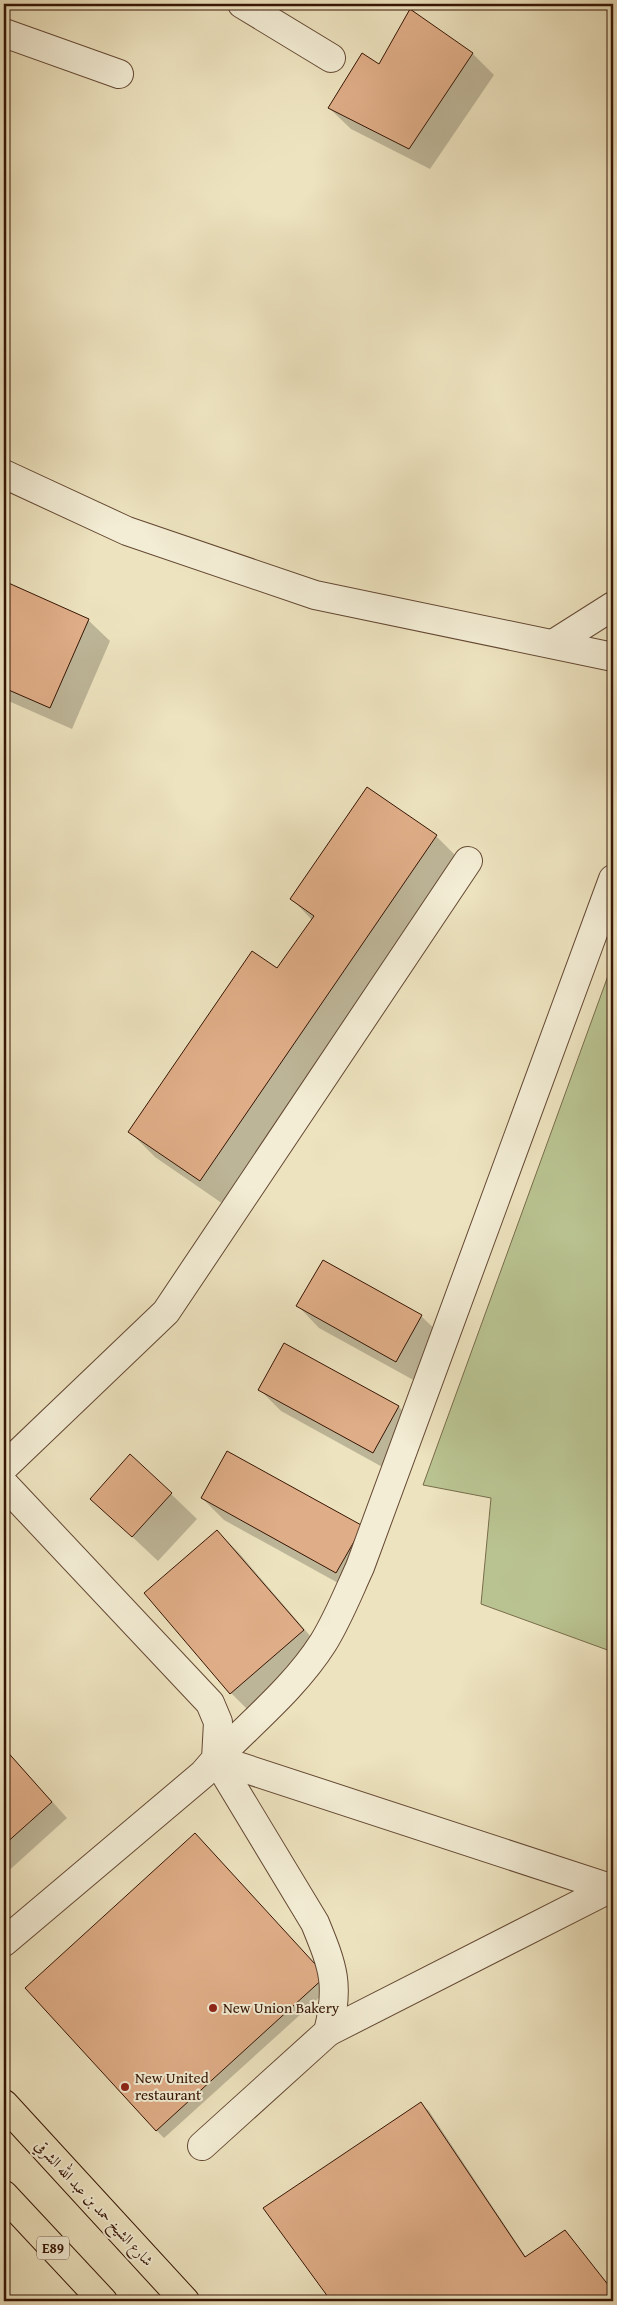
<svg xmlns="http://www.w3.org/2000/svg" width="617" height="2305" font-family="'Gentium Book Plus',Amiri,serif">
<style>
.green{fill:#b9c391;stroke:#786c4a}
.shadow{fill:#0003}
.building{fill:#dfad87;stroke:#361504}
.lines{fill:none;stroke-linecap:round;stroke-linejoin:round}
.minor-casing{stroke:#644833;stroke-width:30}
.highway-casing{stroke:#361504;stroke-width:30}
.minor{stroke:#f3edd5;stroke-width:28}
.highway{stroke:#ede3bf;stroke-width:28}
.poi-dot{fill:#8f2418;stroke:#f3edd5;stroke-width:2}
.labels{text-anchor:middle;stroke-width:4;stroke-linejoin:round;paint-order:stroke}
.shield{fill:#f3edd5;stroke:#6f5643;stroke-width:1}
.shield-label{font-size:14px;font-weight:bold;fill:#361504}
.poi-label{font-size:15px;fill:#361504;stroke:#f3edd5;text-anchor:start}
.street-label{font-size:15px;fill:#361504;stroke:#f3edd5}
</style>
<rect width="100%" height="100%" fill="#ede3bf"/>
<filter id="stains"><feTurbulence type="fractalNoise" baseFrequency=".004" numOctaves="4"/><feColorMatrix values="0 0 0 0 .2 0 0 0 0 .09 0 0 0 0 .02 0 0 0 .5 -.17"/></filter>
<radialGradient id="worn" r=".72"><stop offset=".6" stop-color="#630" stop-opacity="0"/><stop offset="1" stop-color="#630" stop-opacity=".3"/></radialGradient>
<!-- green -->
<polygon class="green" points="613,962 613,1652 481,1604 491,1498 423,1485"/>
<!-- shadow -->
<g class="shadow">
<polygon points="410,10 473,54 494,75 430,169 351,129 329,108 380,65"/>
<polygon points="4,583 88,620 110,641 72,729 4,699"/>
<polygon points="367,789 436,836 462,862 226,1206 155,1157 130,1132 278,970 312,920 292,899"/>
<polygon points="298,1306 421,1316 443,1337 417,1382 319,1328"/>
<polygon points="285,1345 399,1407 420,1429 395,1474 281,1411 260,1390"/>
<polygon points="171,1494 197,1519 158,1561 92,1499"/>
<polygon points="202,1498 362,1527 383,1548 358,1594 224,1520"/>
<polygon points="217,1531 239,1553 324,1652 252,1714 231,1693"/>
<polygon points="4,1748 67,1818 4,1875"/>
<polygon points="195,1834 333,1985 164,2138 156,2130"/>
<polygon points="421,2104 429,2111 526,2257 565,2232 613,2291 613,2301 333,2301 264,2208"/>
</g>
<!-- building -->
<g class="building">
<polygon points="410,9 473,53 409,149 328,108 362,53 379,64"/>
<polygon points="4,581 89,619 50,708 4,688"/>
<polygon points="367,787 437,835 200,1181 128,1132 252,951 277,968 314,916 290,899"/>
<polygon points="323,1260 422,1315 396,1362 296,1306"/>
<polygon points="284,1343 399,1406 373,1453 258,1390"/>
<polygon points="227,1451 363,1526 336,1573 201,1498"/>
<polygon points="130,1454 172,1493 132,1537 90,1499"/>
<polygon points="217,1530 304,1630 230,1694 144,1593"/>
<polygon points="4,1748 52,1802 4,1845"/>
<polygon points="195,1833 326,1976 156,2131 25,1988"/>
<polygon points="421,2102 525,2257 565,2230 613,2291 613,2301 331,2301 263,2208"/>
</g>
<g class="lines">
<!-- minor casing -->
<g class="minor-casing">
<g id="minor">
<polyline points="242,4 331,58"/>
<polyline points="4,33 119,74"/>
<polyline points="4,474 127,531 315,595 613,657"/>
<polyline points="553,644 613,606"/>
<polyline points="4,1467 166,1312 468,861"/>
<polyline points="4,1484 210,1703 218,1722 216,1759 203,1774 4,1942"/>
<path d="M216,1759C252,1722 295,1687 323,1643C338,1619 348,1593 360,1567L613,879"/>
<polyline points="216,1759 613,1889"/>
<polyline points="328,2032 611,1888"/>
<path d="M202,2146L328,2032C340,1985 333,1967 315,1923L216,1759"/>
</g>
</g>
<!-- highway casing -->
<g class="highway-casing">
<g id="highway">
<polyline points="4,2104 185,2301"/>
<polyline points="4,2195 103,2301"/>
</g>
</g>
<!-- minor -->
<use href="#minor" class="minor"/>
<!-- highway -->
<use href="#highway" class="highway"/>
</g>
<!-- markers -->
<g class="poi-dot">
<circle cx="213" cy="2008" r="5"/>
<circle cx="125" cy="2087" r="5"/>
</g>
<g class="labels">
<!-- shield labels -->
<rect class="shield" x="37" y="2236.5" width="32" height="23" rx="4"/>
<g class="shield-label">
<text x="53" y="2253">E89</text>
</g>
<!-- poi labels -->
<g class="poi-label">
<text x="223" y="2013">New Union Bakery</text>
<text x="135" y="2083">New United<tspan x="135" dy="17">restaurant</tspan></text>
</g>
<!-- street labels -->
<g class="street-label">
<text transform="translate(94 2203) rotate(47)" y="5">شارع الشيخ حمد بن عبد الله الشرقي</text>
</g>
</g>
<!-- margin -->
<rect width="617" height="2305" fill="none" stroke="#ede3bf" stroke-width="20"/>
<rect x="5" y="5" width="607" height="2295" fill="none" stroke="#361504" stroke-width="2.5"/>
<rect x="10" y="10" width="597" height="2285" fill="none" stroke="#361504"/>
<rect width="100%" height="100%" filter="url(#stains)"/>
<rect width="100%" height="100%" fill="url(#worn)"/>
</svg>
